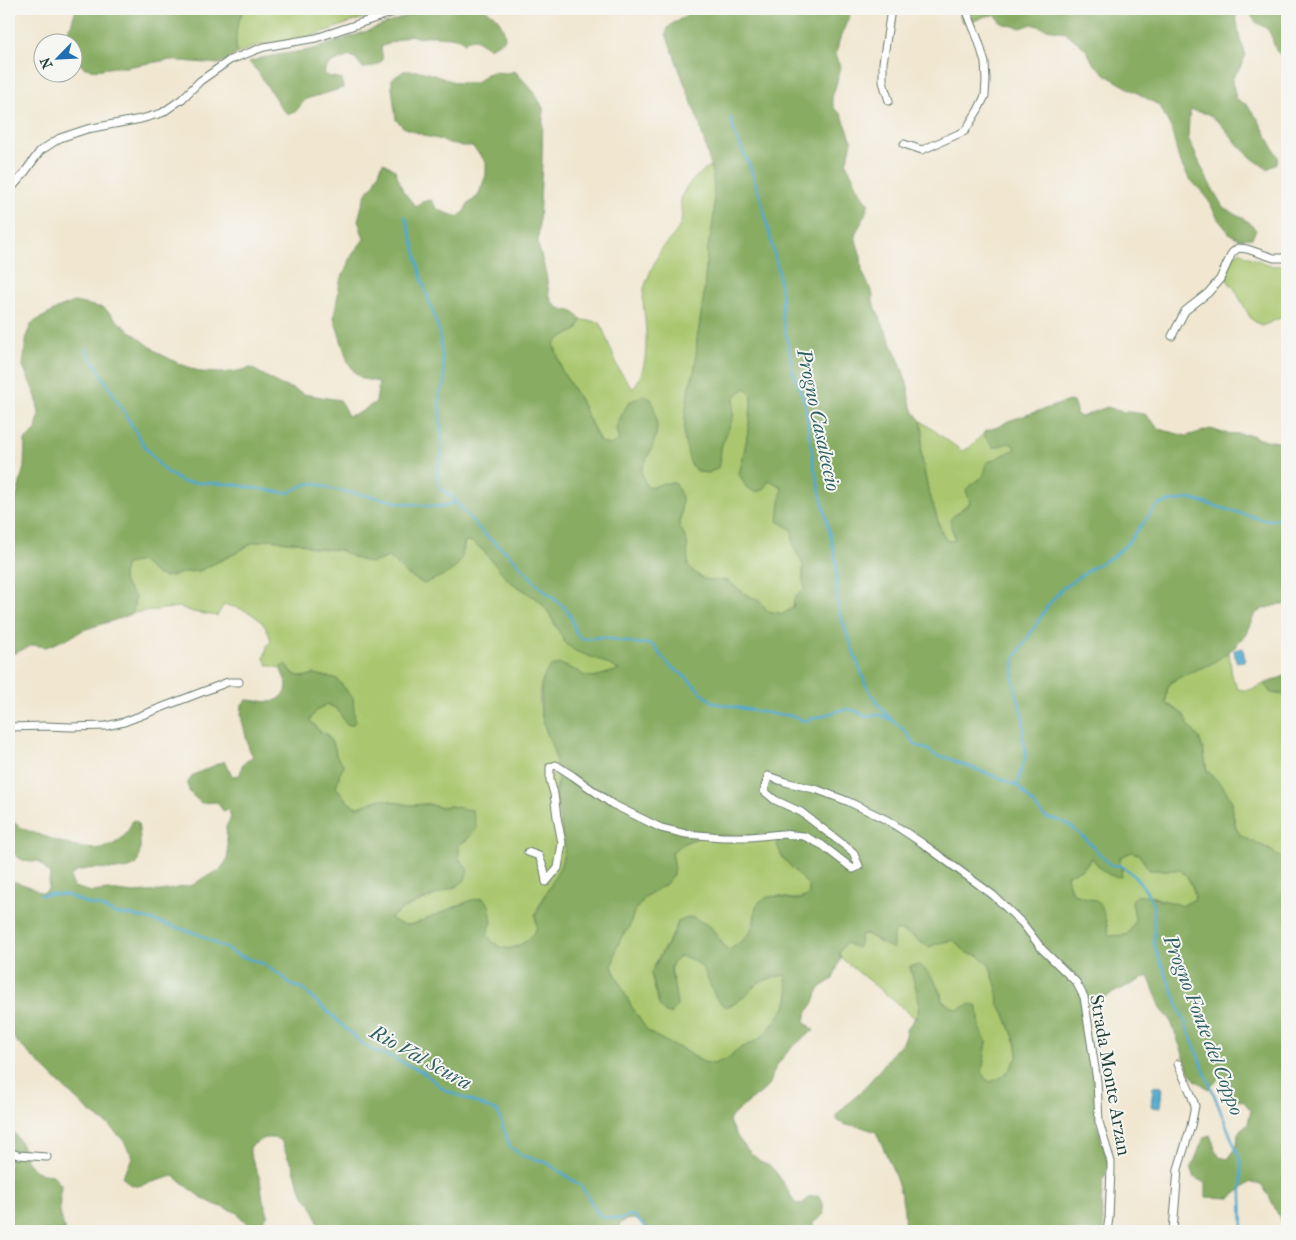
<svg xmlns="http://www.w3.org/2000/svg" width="1296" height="1240" font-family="'IM FELL French Canon',serif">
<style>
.green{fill:#aac76f;stroke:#648252}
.forest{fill:#87ac62;stroke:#53744b;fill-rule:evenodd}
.water{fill:#51aacf;stroke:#387482}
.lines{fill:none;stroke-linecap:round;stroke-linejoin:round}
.stream{stroke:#51aacf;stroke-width:2.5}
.street-casing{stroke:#68786b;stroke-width:9}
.street{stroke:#fff;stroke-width:7}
.labels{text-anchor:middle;stroke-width:4;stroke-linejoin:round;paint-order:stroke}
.street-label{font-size:19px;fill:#1f3d34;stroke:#f6f6f2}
.water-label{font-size:20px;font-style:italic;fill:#2e5e62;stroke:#f6f6f2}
</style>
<rect width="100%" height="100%" fill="#f6f6f2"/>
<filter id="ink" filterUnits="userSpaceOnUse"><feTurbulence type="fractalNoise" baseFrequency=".02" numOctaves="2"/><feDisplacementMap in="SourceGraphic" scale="10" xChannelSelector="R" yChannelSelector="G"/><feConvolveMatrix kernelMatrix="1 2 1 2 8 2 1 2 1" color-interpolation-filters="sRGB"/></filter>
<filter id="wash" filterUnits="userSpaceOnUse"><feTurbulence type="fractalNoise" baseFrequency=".0096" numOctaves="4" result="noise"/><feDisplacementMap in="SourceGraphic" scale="20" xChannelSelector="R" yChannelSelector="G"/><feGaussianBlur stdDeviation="1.12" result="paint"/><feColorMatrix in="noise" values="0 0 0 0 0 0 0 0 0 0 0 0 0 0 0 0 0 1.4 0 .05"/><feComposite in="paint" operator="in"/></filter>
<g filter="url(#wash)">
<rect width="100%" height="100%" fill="#f1e7d1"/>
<!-- green -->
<g class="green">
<path d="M245,9H389L309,37L254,47L237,54C234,39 236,21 245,9Z"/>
<path d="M710,166L713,175L714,194V214L712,229L707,251L704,294L700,322L697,340L696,360L694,373L689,386L692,466L699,472L708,473L720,463L721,447L733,418L734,397L745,387L752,395C750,422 746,448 739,474L769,480L782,487L781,501L792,530L794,548L800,558L803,566V582L805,588L794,599L793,608L783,614L768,611L758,600L745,594L726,580C706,582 702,580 688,566L687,542L680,526L682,497L663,483L654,487L646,486L641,470L654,442L629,402L618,422L616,428L619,442L609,445L600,442L579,398L562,371L554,344L560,338L577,330L581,320L600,322L619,370L633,389C648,369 647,342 645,319C644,310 642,298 644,289C648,276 656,258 663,247C669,240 678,232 681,222C683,215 680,207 681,200C684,184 699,175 710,166Z"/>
<path d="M1241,251L1246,256L1273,266L1287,265V315L1262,326L1251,319L1234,288L1227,280C1227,268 1230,257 1241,251Z"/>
<polygon points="921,421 962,451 969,448 986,431 985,437 1004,444 1009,443 1013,445 1016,449 1007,454 983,477 970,485 970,503 962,508 951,527 955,537 953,541 947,541 943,537 928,489 924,470 921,452 923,433"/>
<path d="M271,539L286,542H298L313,548L340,550L357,559L378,561L389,557L407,574L464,550V542L470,541L482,549L508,580L540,601L549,613L556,627L602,661L620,670C611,672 600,677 591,677C577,676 559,654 547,672C535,689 540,716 547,734C549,740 553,746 554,752C556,760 558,770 558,778C557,785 555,791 556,797C558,814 567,833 565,850C562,871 548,889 538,908C531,924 545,927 526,941C515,949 502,952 492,941C482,931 478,914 472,900L414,924C403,926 399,924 390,918L404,908L457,886L459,844L468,839L451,806L439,807L428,804L409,805L381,799L361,807H356L349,803L336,787L342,762L336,756L335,748L310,720C314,712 320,708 327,704L337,709L346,724L352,725L354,722L353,698L337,679L314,674L304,677L295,675L286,665L280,668L268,665L264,659L267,646L271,641C266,618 246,608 224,605L217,616L193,612L179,607L133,613L135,597L124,583L122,577L126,564L141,561L156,574L172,576L185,572L199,571L236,553L252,543Z"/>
<path d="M1229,651L1232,677L1238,689C1248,692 1255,688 1264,684L1271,693L1287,695V864L1280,856L1265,847L1241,836L1236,828L1233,814L1232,802L1226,791L1215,778L1207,771L1203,749L1199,738L1189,726L1184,715L1166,703L1167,690L1171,682L1186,674L1213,663Z"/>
<path d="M762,832L779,838L782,857L809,886V895C797,901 791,899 778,896L756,906C753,931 751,935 729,950L725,947L710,926L678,922C674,935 652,964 652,974C651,981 658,997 659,1005L677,1006C676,998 670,969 672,965C673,962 677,958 679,956C706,960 708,977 717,999L746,995L758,983L768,979L785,974L789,993L787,1005L768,1031L758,1040L737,1050L728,1058L714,1064L703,1062L681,1048L672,1045L650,1033L646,1029L630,1004L614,971L612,966L617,947L622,936L629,927L634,912L646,896L666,884L674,863L672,852L684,843L705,835L752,836Z"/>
<path d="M1132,852L1138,854L1150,870H1180C1189,878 1194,886 1195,899L1182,906C1171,902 1160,900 1149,895L1132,902C1135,917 1138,923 1126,935L1108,936L1106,923L1092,899C1073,895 1072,894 1066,875L1082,869L1092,858L1123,870L1120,864V857Z"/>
<path d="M896,930C914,934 915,940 929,947L939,943L953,940L967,953L978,955L989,964L997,989L998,1004L1004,1012L1017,1046L1018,1056L1010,1069L1002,1077L991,1082L985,1079L982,1072L987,1042L982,1033L979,1023V1014L963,1007L957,1010L942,1001L941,993L910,966C912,982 926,1004 915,1018L841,958L839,953L845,943L860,942V935L866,934L882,944L893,935Z"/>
</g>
<!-- forest -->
<g class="forest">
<path d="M76,9H245C236,21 234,39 237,54L219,64L168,60L126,67H115L95,70L85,68L77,62L73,55L72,42H67L66,33L71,25Z"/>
<path d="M426,9C437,9 479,6 486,10C497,15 505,27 505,39L499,43L489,48L475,39L468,40L464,43L460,39L450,37L437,36H425L419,38L410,35L381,47C381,51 383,56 382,60C379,66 368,68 363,68L355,58L349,56L328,65L324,73L328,76L342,79L343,88L306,99L295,112L288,114L282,109L258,72L249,62C270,54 292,54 313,49C352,38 389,22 426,9Z"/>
<path d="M686,9H852L839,41L836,56L841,68L832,98L834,108L842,115L852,141L850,151L846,163L863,197L869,203L863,220L855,234L857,244L861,256L862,271L873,295V302L901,365L908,387L909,399L914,412L921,421L923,433L921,452L924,470L928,489L941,531L947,541H953L955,537L951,527V518L970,503L966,490C977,476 985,484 986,463L1016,449L1013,445L1009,443L994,448L985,437L986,431L1000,426L1008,421L1069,401L1073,402L1076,410V414L1081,417L1107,407L1119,411L1145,414L1159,429L1186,436L1211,429L1223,433L1252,435L1259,439L1279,442L1287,446V604H1281L1263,609L1255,614L1244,637L1239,641L1235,647L1213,663L1186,674L1171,682L1167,690L1166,703L1184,715L1189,726L1199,738L1203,749L1207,771L1215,778L1226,791L1232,802L1233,814L1236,828L1241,836L1265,847L1280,856L1287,864V1231H1286L1269,1196L1261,1184L1251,1182L1230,1198L1206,1197V1183L1195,1178L1191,1167C1197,1158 1199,1147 1204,1137L1210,1135L1219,1157L1228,1159L1237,1147L1238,1133L1248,1123L1251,1110L1243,1101L1235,1100L1231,1089L1230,1080L1220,1077L1209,1089L1195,1080L1190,1073L1170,1019L1162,1010L1148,976L1084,1007L1093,1070L1096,1122L1109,1165L1103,1181L1101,1203L1104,1231H903C910,1203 888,1158 876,1132L859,1126L846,1125L837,1121V1114L847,1104L860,1093L882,1067L889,1057L904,1041L906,1030L918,1014L919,1000L910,966L920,965C932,975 939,985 942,1001L957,1010L971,1004L977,1007L979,1014V1023L982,1033L987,1042L982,1072L985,1079L991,1082L1002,1077L1010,1069L1018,1056L1017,1045L1004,1012L998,1004L997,989L989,964L978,955L967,953L953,940L939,943L929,947C915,940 914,934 897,930L893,935V949L866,934L860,935V942L857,948L845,943L839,953L841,958L833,979L822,986L817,993L814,1002L807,1013L804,1023L810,1026L814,1030C798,1042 783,1053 774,1071C772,1075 772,1081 769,1085C758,1098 735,1109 729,1121C735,1136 747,1151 760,1161C764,1163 768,1164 771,1167C777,1171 791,1196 795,1203L802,1205L808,1197L818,1196L823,1204L824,1214L819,1219L813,1222V1231H649L645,1225L634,1219L626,1220L619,1224L620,1231H321L311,1203L306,1199L298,1182L292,1163L288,1158L281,1140C266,1135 261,1139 250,1147V1154L260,1179L263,1200L268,1214L258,1229L248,1225L236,1212L214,1204L199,1196L174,1176L138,1186L129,1184L122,1176L133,1158L123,1140L107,1124L95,1116L78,1101L17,1042L9,1032V880L25,885L43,893L48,890L50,875L39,861C25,864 20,859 9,850V804C12,812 9,820 17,825C23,830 41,835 49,838C72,847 103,857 123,837C128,833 130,826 133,820L138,822C140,837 142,850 137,864C134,866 130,868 126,869C110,871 81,863 70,877L74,887L92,892L108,890L134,893L161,891L193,885L203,878L219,871L227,860L228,854L226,827L231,817L228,809L223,811L217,802L201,803L190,793L187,784L193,775L224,761L232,776L240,775L242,765L253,756L249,749L241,716L242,704L247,700L272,702L279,699L286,692L287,684L280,668L286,664L295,675L304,677L314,674L337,679L353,698L355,722L352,725L346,724L337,709L327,704C320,708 314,712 310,720L321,733L327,734L335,748L336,756L342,762L344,767L340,773L336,787L349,803L356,807L361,806L381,799L409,805L428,804L439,807L451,806L472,810L477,828L468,839L459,845V858L468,870L465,880L457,886L404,908L390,918C399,924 404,926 414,924L472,900L483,898L489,905L492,922L487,935L494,943L502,948L510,949L522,944L532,936L537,928L535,915L561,865L565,848L556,796L558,777L554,752L547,733L541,713V684L546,673L551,666L560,664L580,672L584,676L594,677L619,670L602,661L575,651L565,643L549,613L540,601L508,580L482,549L470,541L464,542C463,572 447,573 424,584L407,574L389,557L378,561L370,563L357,559L340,550L313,548L298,542H286L271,539L252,543L236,553L199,571L185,572L172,576L164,577L156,574L141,561L126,564C120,583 123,582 135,597L133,613L124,617L83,630L71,637L46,647L33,645L15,653L9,655V527L24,467L25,440L36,431L39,414L36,397L23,366L27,334L32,323L57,309L74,302L104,308L121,324L160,354L178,363L201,372L220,373L233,372L251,368L281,385L293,389L303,394L340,400L348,416L359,413L376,402L379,382L363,379L355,373L348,362L334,318L340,282L352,255L364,239L358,220L364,198L368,190L374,185L383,162L395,170L403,191L416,207L422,202L431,200L438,210L458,217L464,212L467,205L478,196L486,175V162L472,146H462L449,143L438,139L428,137L403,127L396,120L392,88V79L404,71H421L458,83H476L486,74L494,72L507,73L515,71L534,92L543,108L542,162L538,244L546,274L549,294L552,302L559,308L574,312L581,320L577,330L560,338L554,344L562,371L579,398L600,442L609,445L619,441L616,428L618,422L629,402L644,395L652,400C654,409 657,418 657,428C656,443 647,458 641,471L646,486L654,487L663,483H675L682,497L680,526L687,542L688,566C702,580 706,582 726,580L745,594L758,600L768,611L783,614L793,608L794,599L805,588L803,582V566L800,558L794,548L792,530L778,521L782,487L769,480L763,490L755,492L746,487L739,474C746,447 750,422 752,395L745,388L734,397L733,418L721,447L720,463L717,469L708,473L699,472L692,466L689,459L684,438L685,415L689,386L694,373L696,360L697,340L700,322L704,294L707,251L712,229L714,214V194L713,175L699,122L666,34C668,22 680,21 688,14ZM762,832L779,838L777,845L782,857L809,886V895C806,896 804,898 801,899C787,903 776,889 759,902C753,908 756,917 754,925C751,936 739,944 729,950L725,947L710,926L692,917L685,919L678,922L675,931L659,958L651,973L659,1005L665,1013L671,1014L677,1006L675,990L671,972V966L679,956C709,961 704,978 717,999C719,1002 723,1005 726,1007L734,1004L746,995L758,983L768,979L785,975L789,993L787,1005L768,1031L758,1040L737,1050L728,1058L714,1064L703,1062L680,1048L672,1045L650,1033L646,1029L630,1004L614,971L612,966L617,947L622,936L629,928L634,912L646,896L666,884L673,875L674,863L672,852L684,843L705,835L752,836ZM1132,852L1139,854L1149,870H1180C1189,878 1194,886 1195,899L1181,906L1171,902L1159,900L1149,895L1136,896L1132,901C1135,917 1138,923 1126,935L1109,936C1107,926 1105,913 1100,905C1094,895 1079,900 1071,891C1069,887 1068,880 1067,875L1082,869L1092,858C1102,870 1105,876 1121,877C1123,870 1120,865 1120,857Z"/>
<polygon points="964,9 1226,9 1235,10 1240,40 1246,55 1240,68 1232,79 1236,99 1247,105 1258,119 1278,157 1277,164 1267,169 1252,158 1240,147 1220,123 1208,114 1191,110 1189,118 1188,138 1207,179 1223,207 1249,222 1256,230 1252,238 1239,239 1230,234 1218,219 1206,196 1189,178 1183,168 1178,156 1171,128 1160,106 1109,77 1093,63 1086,49 1065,32 1047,29 1032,24 1021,28 1001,23 996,15 986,16 974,21 962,22 960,16"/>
<path d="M1248,9H1287V57C1271,55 1276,39 1267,29C1264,26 1260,25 1257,23C1253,19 1250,13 1248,9Z"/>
<polygon points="1287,675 1287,695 1271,693 1264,684"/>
<path d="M9,1106L14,1125L12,1130L21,1143L27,1162L34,1170L43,1174L53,1175L61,1185C60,1200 57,1217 66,1231H9V1140L10,1138Z"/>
</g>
<!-- water -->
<g class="water">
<polygon points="1243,648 1245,661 1236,662 1234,650"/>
<polygon points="1153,1086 1162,1087 1160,1108 1151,1107"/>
</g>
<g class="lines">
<!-- stream -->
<g class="stream">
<path d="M731,118L735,134L750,167L761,199L778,270L782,299V317L788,343L792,368L805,404L814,466L835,555C838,573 835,593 839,611L865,683L877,703L891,719"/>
<path d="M405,216L414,246L422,280L439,330L442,355L445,384L439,393L442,447L441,457L437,473L439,485L442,490L454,498L462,509L485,535L509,554L537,584L565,608L571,617L575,631L578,636L583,639L601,637L633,643L650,644L655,647L662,657L670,666L686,677L705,696L714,703L778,715H789L805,721L845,709L857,711L866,717L877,714L892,720L905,731L915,744L920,747L929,750L936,756L949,758L954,761L1002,779L1010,783L1018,786L1043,815L1047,818L1061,821L1069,825L1088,841L1110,865L1113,866L1120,865C1133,872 1151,893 1154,909C1155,913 1153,919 1154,924C1154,931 1155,938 1154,945L1241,1162L1243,1231"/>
<polyline points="86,349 145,447 164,470 182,482 231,484 265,490 288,493 304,485 314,483 332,489 375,497 401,503 440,507 457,502"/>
<polyline points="1018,786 1021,770 1026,757 1025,745 1022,737 1024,728 1023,718 1013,679 1015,658 1049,604 1063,588 1095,566 1114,556 1127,544 1147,518 1158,505 1167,502 1191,499 1264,520 1287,519"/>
<polyline points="40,895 51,894 67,895 88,904 97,905 116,914 131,915 151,920 198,934 240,956 262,963 285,978 290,985 302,988 359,1041 370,1049 393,1058 423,1072 445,1090 498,1112 510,1147 523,1156 546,1162 581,1186 589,1198 596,1211 602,1217 622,1219 629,1215 634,1216 649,1231"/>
</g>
</g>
</g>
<g filter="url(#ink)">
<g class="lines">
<!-- street casing -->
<g class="street-casing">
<g id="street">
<polyline points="889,101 883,82 883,63 891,9"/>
<polyline points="904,144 922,150 965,131 978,110 985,96 986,80 985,63 979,42 966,9"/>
<polyline points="9,191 22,176 40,151 60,138 87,129 141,119 162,113 182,99 200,81 230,60 264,47 316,38 403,9"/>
<polyline points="1172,336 1185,311 1208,293 1220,279 1232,253 1238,248 1247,249 1274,258 1287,258"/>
<polyline points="9,727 46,726 71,727 106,726 124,722 228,682 239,682"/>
<polyline points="528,852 539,856 544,869 546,882 558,868 562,843 557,817 554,794 550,780 550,767 556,765 573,776 612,804 661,828 686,834 722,837 750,837 781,834 804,836 822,845 853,869 859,866 853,852 801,812 775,800 764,791 768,776 785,782 818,790 847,801 887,820 922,843 993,895 1023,924 1042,949 1076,982 1084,997 1097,1081 1099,1122 1111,1162 1111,1169 1109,1218 1107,1231"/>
<polyline points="9,1152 18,1155 47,1157"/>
<polyline points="1173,1231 1178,1169 1191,1126 1195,1106 1191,1094 1178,1064"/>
</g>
</g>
<!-- street -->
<use href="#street" class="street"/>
</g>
</g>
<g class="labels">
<!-- street labels -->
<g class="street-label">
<text transform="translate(1111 1075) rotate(80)" y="7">Strada Monte Arzan</text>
</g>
<!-- water labels -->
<g class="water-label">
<text transform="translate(819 420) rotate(78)" y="7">Progno Casaleccio</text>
<text transform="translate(1204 1025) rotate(69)" y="7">Progno Fonte del Coppo</text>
<text transform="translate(421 1057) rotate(29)" y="7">Rio Val Scura</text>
</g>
</g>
<!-- margin -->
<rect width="1296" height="1240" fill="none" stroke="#f6f6f2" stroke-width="30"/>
<!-- north arrow -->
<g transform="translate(58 58) rotate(246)"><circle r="24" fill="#f6f6f2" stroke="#a0aca6"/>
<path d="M0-4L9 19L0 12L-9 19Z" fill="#1f6fb2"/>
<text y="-8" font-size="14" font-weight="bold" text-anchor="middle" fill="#1f3d34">N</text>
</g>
</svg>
